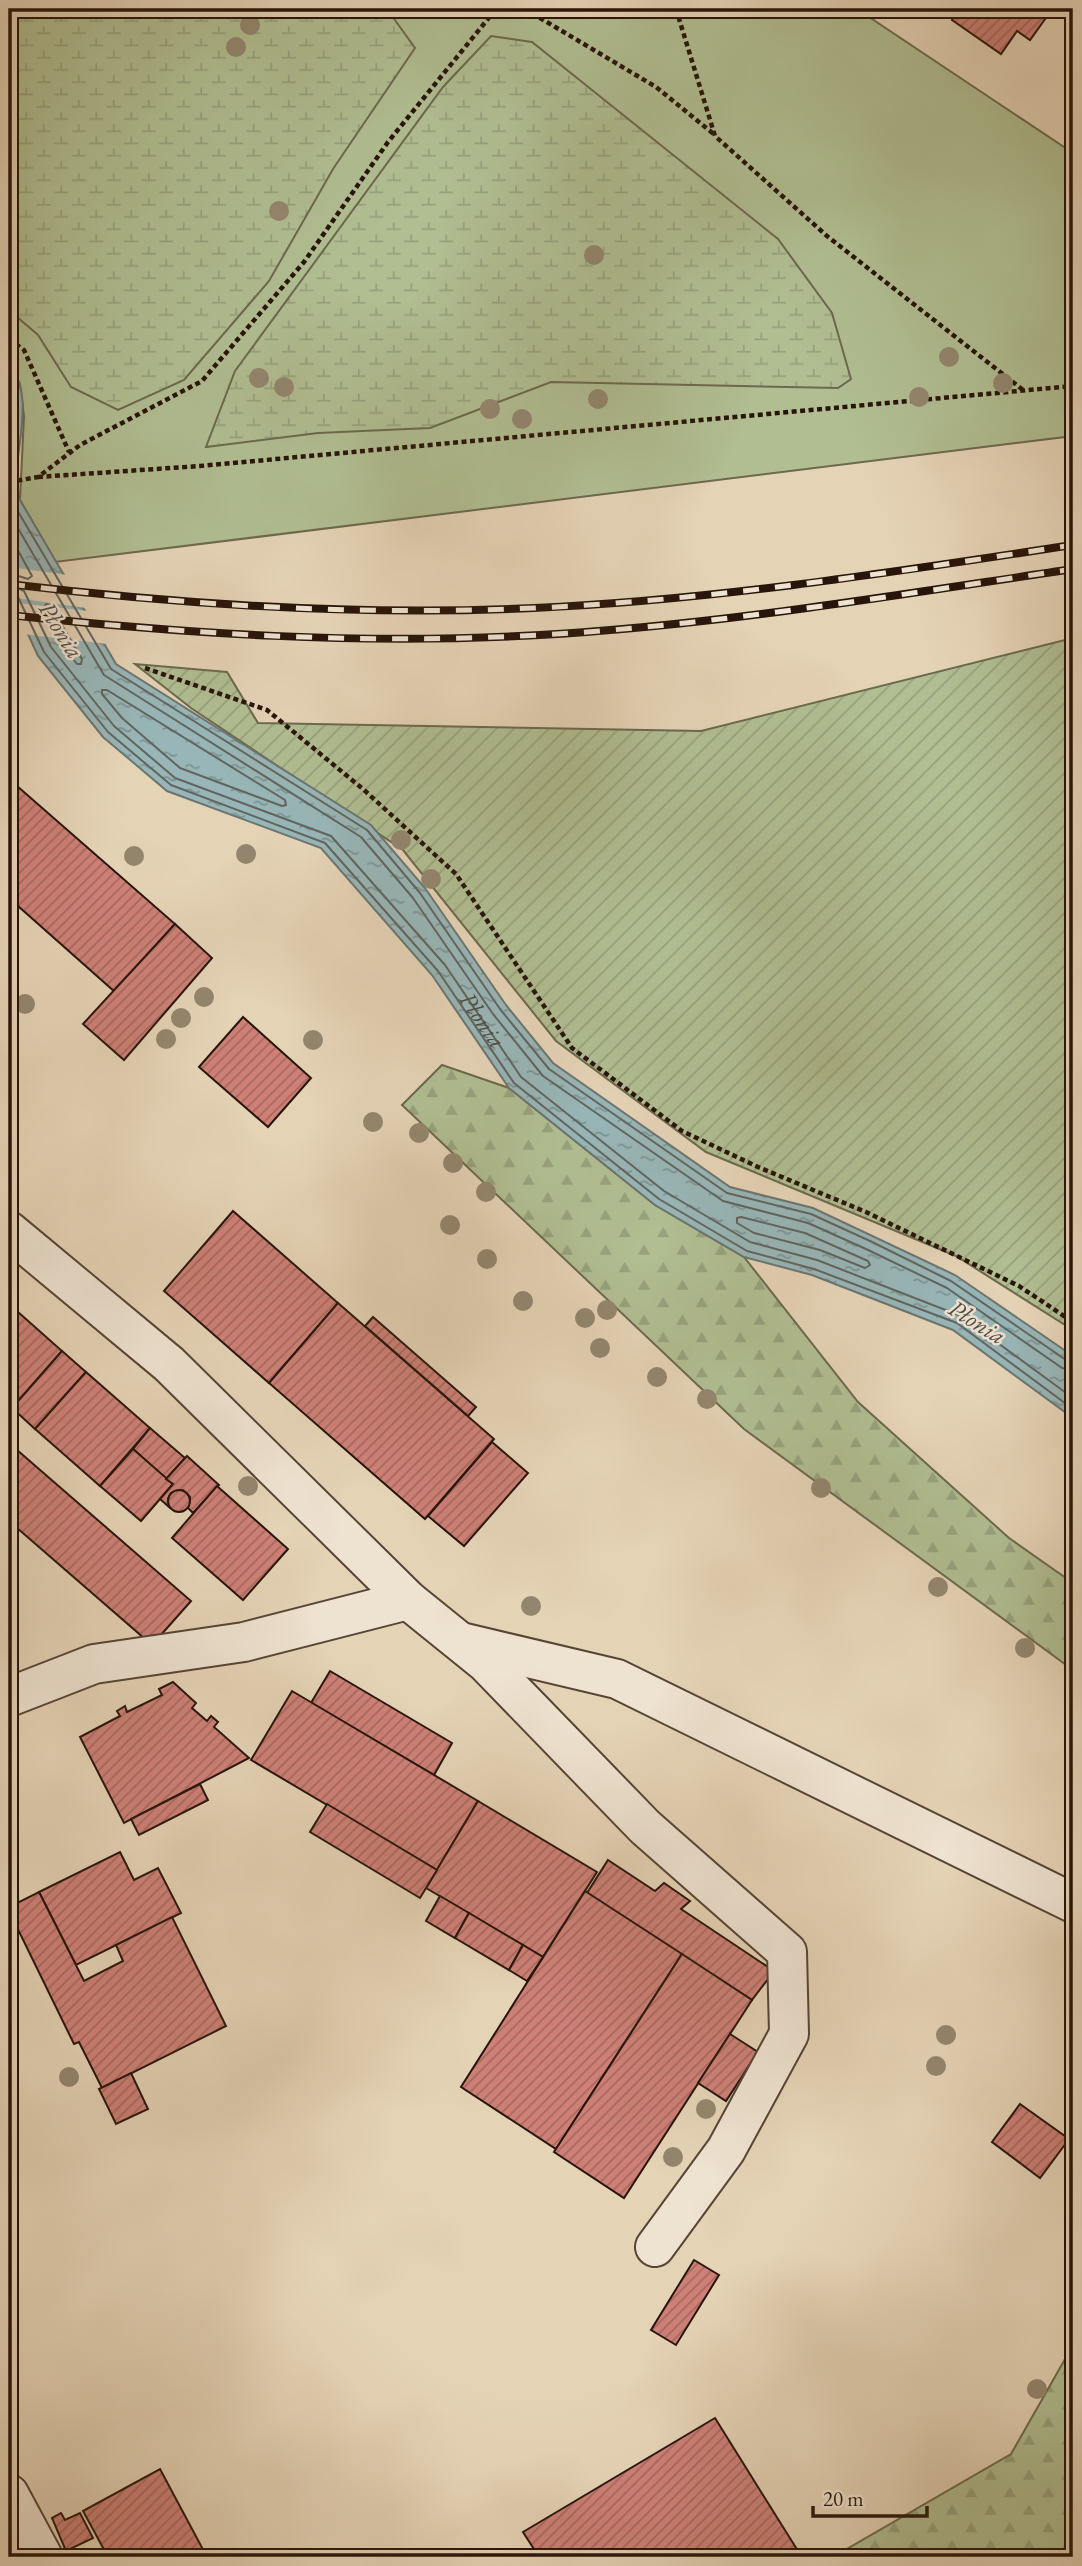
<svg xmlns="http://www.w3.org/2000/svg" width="1082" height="2566" font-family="'EB Garamond',serif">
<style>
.green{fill:#b0be92;stroke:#6c694e;stroke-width:2}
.forest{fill:url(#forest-firs);stroke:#6c694e;stroke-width:2}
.wetland{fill:url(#wetland-marsh);stroke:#6c694e;stroke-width:2}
.garden{fill:url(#garden-furrows);stroke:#6c694e;stroke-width:2}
.water{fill:url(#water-ripples);stroke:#6b7572;stroke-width:2}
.pier{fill:#e5d3b6}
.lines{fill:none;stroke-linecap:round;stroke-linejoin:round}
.shore{stroke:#606560;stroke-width:2}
.building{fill:url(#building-hatch);stroke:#27140a;stroke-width:2}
.minor-casing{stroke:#564435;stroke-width:42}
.path{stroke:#27140a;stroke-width:4.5;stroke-dasharray:5 3.5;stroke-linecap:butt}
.minor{stroke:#eee2d0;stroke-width:38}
.rail-casing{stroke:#27140a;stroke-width:8}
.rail{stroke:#eee2d0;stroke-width:5;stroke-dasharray:16;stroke-linecap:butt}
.tree{fill:#93866e}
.labels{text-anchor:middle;stroke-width:5;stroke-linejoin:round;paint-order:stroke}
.water-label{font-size:24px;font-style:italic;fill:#4f4d47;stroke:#eee2d0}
</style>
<defs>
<pattern id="forest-firs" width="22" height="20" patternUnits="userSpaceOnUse" patternTransform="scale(1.75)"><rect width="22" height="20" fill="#b0be92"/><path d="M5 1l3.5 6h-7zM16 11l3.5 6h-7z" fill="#97a27d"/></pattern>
<pattern id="wetland-marsh" width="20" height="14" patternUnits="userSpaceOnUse" patternTransform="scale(1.75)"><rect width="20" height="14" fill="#b0be92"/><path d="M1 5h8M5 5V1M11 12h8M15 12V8" fill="none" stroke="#97a27d"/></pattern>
<pattern id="garden-furrows" width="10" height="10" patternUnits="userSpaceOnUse" patternTransform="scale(1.75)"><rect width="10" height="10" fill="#b0be92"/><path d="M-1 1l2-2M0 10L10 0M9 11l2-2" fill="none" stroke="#97a27d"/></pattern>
<pattern id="water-ripples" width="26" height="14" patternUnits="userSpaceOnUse" patternTransform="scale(1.75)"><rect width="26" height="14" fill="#98b6b7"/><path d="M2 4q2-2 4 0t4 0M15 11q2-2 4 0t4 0" fill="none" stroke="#7c9393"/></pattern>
<pattern id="building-hatch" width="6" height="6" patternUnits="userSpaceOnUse" patternTransform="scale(1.75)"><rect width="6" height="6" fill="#ce8077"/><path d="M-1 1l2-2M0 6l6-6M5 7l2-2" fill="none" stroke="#a76860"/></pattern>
</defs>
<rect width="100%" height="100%" fill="#e5d3b6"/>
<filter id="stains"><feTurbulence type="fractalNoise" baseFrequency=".00286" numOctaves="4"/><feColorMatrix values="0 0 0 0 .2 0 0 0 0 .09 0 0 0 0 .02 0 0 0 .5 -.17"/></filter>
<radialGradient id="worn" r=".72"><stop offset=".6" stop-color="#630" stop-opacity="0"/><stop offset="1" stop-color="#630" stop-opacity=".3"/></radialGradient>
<!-- green -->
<polygon class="green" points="9,9 857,9 1073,153 1073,436 55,562 20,500 24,416 20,384 9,363"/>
<!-- forest -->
<g class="forest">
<polygon points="442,1065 509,1088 655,1205 744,1257 858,1402 1009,1538 1073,1583 1073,1670 744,1429 402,1105"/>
<polygon points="1073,2345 1073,2557 833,2557 1011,2454"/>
</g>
<!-- wetland -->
<g class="wetland">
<polygon points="9,9 387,9 415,48 333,169 269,281 184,380 118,410 71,387 38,335 9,310"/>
<polygon points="491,36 532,42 778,239 832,313 851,379 838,388 551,382 430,428 318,433 206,447 235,371 443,87"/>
</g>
<!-- garden -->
<polygon class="garden" points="1073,638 1073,1330 956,1256 706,1152 556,1041 403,850 191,708 135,664 227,672 258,723 701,731"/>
<!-- water -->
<path class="water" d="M9,363C32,393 20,432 17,467C16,477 18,489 20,500L116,664L371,825L425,888L506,1005L553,1063L730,1187L813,1208L955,1275L1073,1356V1418L953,1330L812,1275L744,1257L655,1205L509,1088L432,975L321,848L167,791L103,737L38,656L9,593Z"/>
<!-- pier -->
<g class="pier">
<polygon points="9,567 67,575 86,608 9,597"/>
<polygon points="9,602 88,611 107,644 23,634"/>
</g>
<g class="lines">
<!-- shore -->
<g class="shore">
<polyline points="9,377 13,386 16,416 9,469 13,503 111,669 367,830 420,893 500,1009 549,1069 727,1193 811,1214 870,1241 951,1281 1066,1360 1073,1362"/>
<polyline points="9,513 104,675 361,837 413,898 493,1014 543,1076 723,1201 808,1223 866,1249 947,1288 1062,1368 1073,1370"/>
<polyline points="9,534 32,576 28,579 9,573"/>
<path id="s1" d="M9,584L24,591L51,647L114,726L175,778L331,836L445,965L521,1077L664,1191L750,1242L817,1260L961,1316L1073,1398"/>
<polyline points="9,593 18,597 44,652 108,732 171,785 325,843 438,971 514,1083 659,1199 747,1251 814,1269 957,1323 1073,1409"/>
<polygon points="46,604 50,605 82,659 81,664 77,664 60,642 44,609"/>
<polygon points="107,690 285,800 286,805 282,806 180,768 122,718 102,694 102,690"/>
<polygon points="741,1217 805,1233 868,1261 870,1265 865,1268 820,1250 754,1233 737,1223 737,1218"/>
</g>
</g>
<!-- building -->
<g class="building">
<polygon points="959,9 1045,9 1043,11 1048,15 1030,40 1017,31 1001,54 952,20"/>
<polygon points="9,779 175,924 115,992 9,898"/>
<polygon points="175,924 212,958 124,1060 83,1024"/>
<polygon points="243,1017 311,1078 268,1127 199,1067"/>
<polygon points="233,1211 338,1303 269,1383 164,1291"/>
<polygon points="338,1303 494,1439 425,1519 269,1383"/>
<polygon points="9,1304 62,1351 12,1408 9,1406"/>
<polygon points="373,1317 476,1407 468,1416 365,1326"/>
<polygon points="62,1351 86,1372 35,1429 12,1408"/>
<polygon points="86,1372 150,1428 100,1486 35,1429"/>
<polygon points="150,1428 185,1458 166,1479 133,1449"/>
<polygon points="492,1442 528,1473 464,1546 428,1516"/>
<polygon points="9,1443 191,1601 152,1645 9,1521"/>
<polygon points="133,1449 173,1484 141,1521 100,1486"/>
<polygon points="187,1456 219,1485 193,1513 188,1508 190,1497 183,1490 171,1493 168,1499 169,1507 160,1499 173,1484 166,1479"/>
<polygon points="217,1486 288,1549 243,1600 172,1538"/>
<circle cx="179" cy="1501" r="11"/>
<polygon points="330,1671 452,1743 434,1775 311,1703"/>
<polygon points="173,1682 196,1703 192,1708 207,1721 211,1716 218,1722 214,1727 249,1758 124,1823 80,1737 120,1716 117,1711 125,1706 127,1712 162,1695 159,1689"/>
<polygon points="292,1691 478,1801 437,1870 251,1760"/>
<polygon points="200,1784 208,1800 139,1835 131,1819"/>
<polygon points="478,1801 597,1872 543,1957 426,1888"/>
<polygon points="327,1804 437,1870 420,1898 310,1832"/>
<polygon points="120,1852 134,1880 158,1868 181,1913 76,1965 39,1892"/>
<polygon points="608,1860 655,1891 664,1883 690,1901 681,1909 774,1971 752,2000 587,1893"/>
<polygon points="585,1891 682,1954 556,2149 461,2087"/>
<polygon points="39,1892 84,1981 123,1961 116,1945 172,1917 226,2026 102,2088 79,2042 74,2044 9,1911 9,1907"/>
<polygon points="440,1896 469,1913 455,1938 426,1921"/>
<polygon points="469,1913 523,1945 509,1970 455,1938"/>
<polygon points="523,1945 543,1957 527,1981 509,1970"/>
<polygon points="682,1954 752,2000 624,2198 554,2152"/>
<polygon points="730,2034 758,2052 726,2101 698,2083"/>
<polygon points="131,2073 148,2109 116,2124 99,2089"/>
<polygon points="1020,2104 1069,2139 1040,2178 992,2142"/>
<polygon points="694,2260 719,2275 676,2345 651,2330"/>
<polygon points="715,2418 798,2551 787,2557 539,2557 523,2532"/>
<polygon points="160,2469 207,2557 108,2557 83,2511"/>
<polygon points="61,2513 65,2520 80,2513 93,2538 66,2551 52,2518"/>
</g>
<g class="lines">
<!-- minor casing -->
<g class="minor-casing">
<g id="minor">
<polyline points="9,1231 169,1364 408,1600 486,1663 645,1827 787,1952 789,2034 726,2150 655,2247"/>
<polyline points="465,1643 617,1679 1073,1903"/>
<polyline points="9,1697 94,1664 244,1642 408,1600"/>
<polyline points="9,2494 43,2557"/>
</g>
</g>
<!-- path -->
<g class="path">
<polyline points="525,9 656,87 715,135"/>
<polyline points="676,9 715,136 827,236 1023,390"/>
<polyline points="9,339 24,350 69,452"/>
<polyline points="38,477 200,466 1073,386"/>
<polyline points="9,482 38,477 80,445 202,381 304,262 388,142 496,9"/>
<polyline points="145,668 267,710 363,789 456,874 572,1048 682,1131 758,1167 866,1212 1019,1286 1073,1322"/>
</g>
<!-- minor -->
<use href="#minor" class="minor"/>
<!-- rail casing -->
<g class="rail-casing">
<g id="rail">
<path d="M9,584C184,605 358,616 534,608C715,600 894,572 1073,545"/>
<path d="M9,615C186,634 362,645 540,635C719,625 896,595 1073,569"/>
</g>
</g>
<!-- rail -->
<use href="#rail" class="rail"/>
</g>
<!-- trees -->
<g class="tree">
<circle cx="250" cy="25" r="10"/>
<circle cx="236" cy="47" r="10"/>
<circle cx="279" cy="211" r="10"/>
<circle cx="594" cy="255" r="10"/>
<circle cx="949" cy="357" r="10"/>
<circle cx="259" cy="378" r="10"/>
<circle cx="1003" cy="383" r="10"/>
<circle cx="284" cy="387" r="10"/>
<circle cx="919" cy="397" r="10"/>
<circle cx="598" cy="399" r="10"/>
<circle cx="490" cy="409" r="10"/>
<circle cx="522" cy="419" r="10"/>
<circle cx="401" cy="840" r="10"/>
<circle cx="246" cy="854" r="10"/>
<circle cx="134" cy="856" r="10"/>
<circle cx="431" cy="879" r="10"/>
<circle cx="204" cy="997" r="10"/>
<circle cx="25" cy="1004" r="10"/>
<circle cx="181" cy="1018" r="10"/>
<circle cx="166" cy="1039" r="10"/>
<circle cx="313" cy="1040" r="10"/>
<circle cx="373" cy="1122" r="10"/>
<circle cx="419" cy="1133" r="10"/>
<circle cx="453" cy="1163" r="10"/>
<circle cx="486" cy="1192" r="10"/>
<circle cx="450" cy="1225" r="10"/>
<circle cx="487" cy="1259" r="10"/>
<circle cx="523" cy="1301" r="10"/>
<circle cx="607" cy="1310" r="10"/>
<circle cx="585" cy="1318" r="10"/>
<circle cx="600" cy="1348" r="10"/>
<circle cx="657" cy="1377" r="10"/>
<circle cx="707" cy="1399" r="10"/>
<circle cx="248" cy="1486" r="10"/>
<circle cx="821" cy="1488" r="10"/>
<circle cx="938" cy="1587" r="10"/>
<circle cx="531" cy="1606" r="10"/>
<circle cx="1025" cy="1648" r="10"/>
<circle cx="946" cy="2035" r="10"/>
<circle cx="936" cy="2066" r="10"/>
<circle cx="69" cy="2077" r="10"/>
<circle cx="706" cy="2109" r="10"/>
<circle cx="673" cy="2157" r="10"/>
<circle cx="1037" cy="2389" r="10"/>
</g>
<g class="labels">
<!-- water labels -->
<g class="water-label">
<text transform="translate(61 630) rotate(58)" y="8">Płonia</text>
<text dy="8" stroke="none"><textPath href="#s1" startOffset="665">Płonia</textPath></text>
<text transform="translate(977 1322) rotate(32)" y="8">Płonia</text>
</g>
</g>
<!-- margin -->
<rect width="1082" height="2566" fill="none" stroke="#e5d3b6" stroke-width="35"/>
<rect x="10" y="10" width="1061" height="2545" fill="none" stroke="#27140a" stroke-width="3.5"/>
<rect x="18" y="18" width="1047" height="2531" fill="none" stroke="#27140a" stroke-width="2"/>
<!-- scale -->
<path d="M813 2506v10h114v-10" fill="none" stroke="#27140a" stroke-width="3.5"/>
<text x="823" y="2506" font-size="21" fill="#27140a" stroke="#eee2d0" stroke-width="5" paint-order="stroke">20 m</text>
<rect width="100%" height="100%" filter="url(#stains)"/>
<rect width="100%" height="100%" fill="url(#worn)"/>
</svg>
